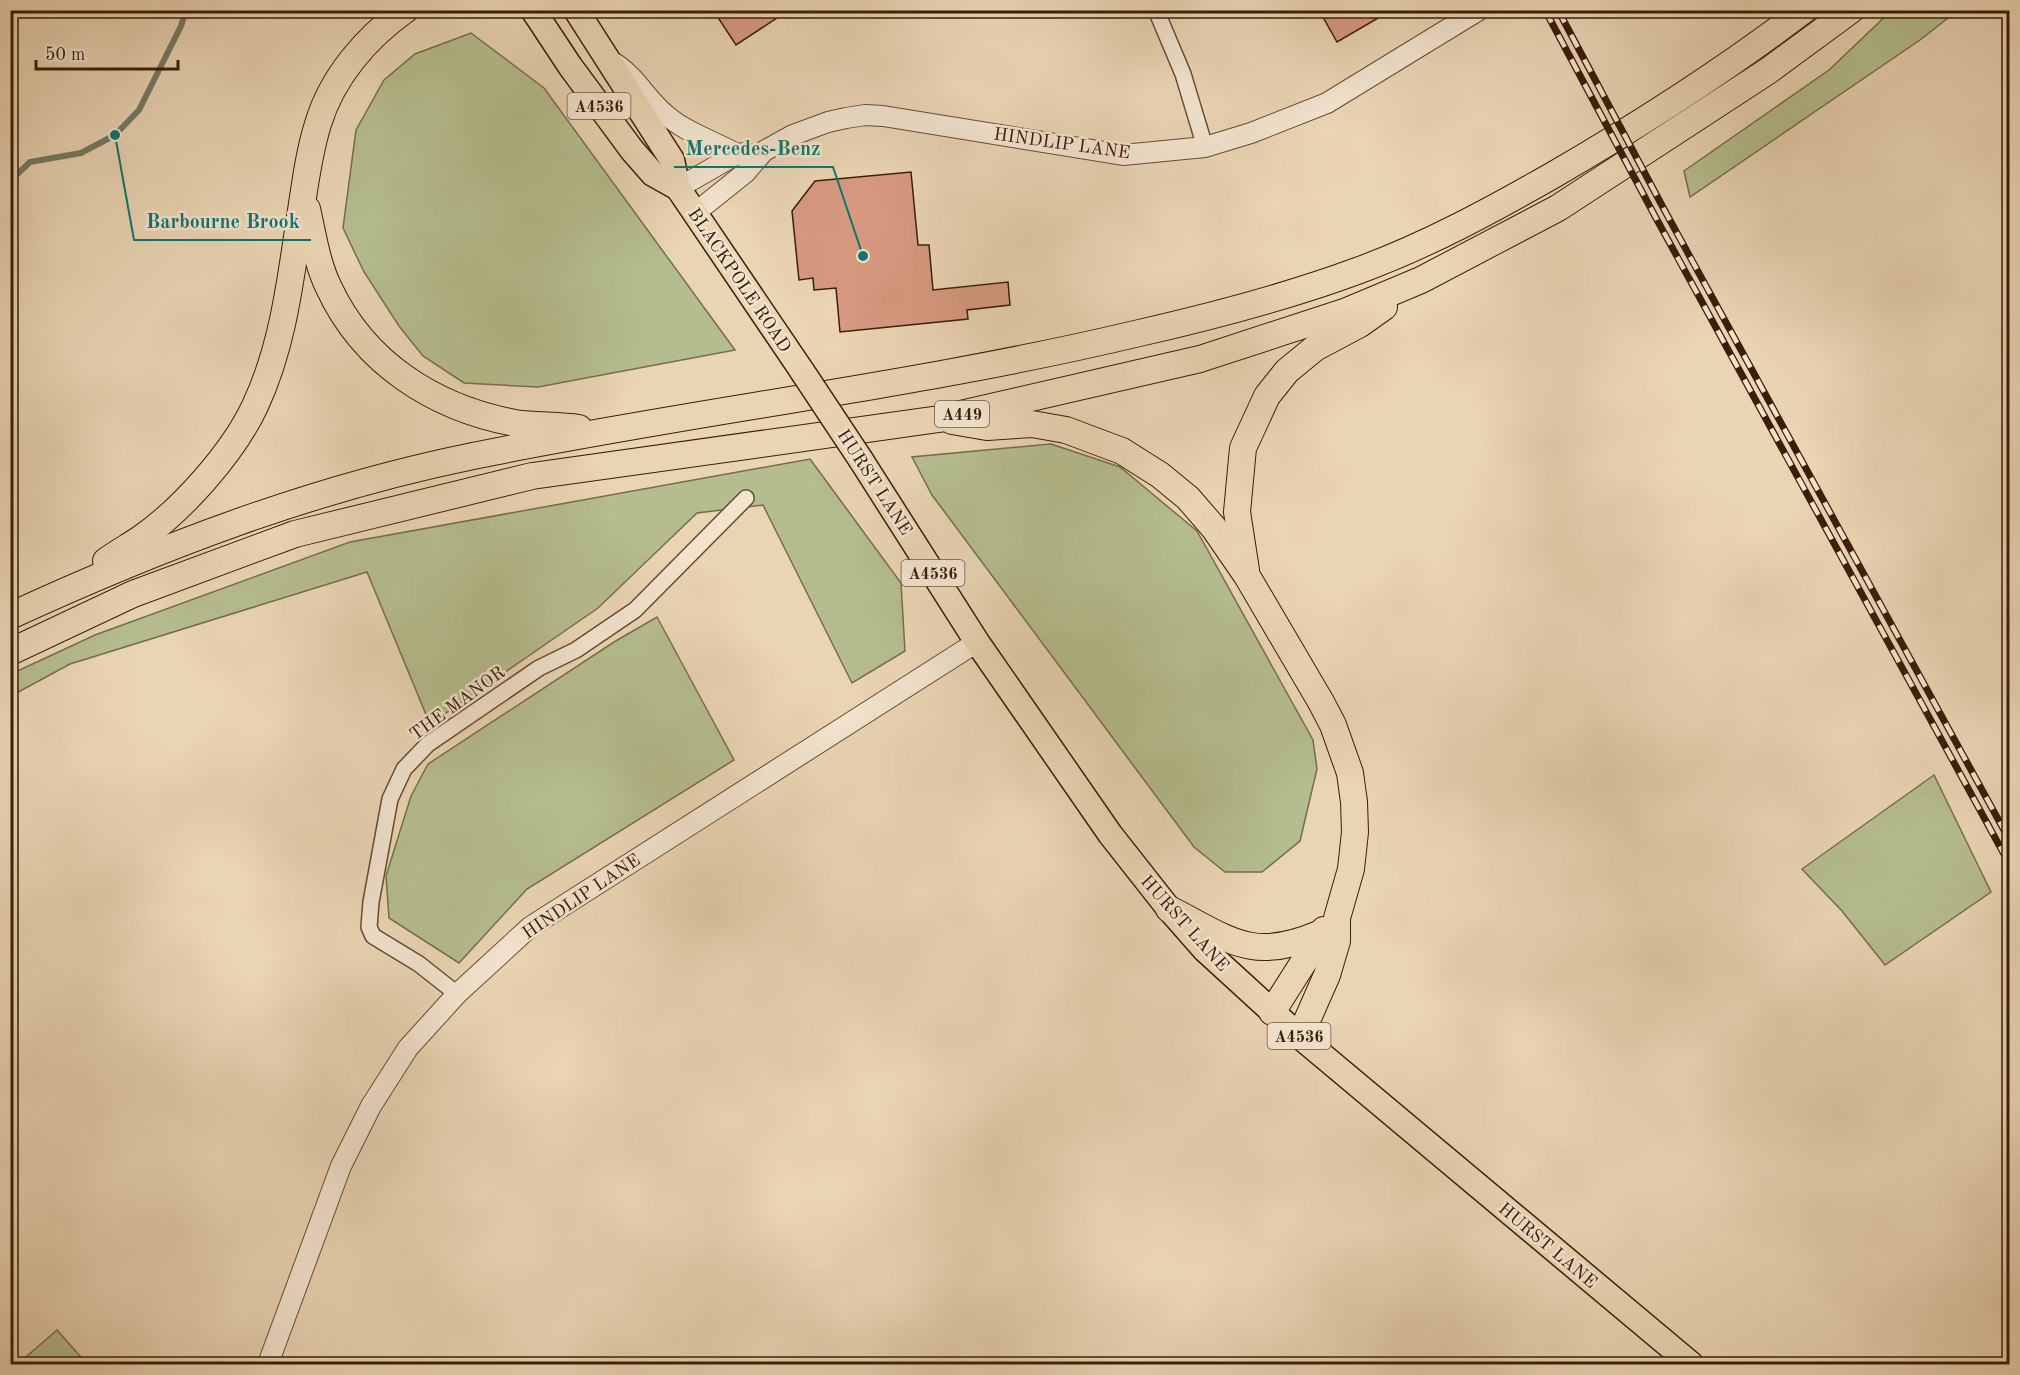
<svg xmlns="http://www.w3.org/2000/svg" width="2020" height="1375" font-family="'Old Standard TT',serif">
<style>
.green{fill:#b5bd8e;stroke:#786d4a;stroke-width:1.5}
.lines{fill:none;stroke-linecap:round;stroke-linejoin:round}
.stream{stroke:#747b67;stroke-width:6}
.building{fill:#d79980;stroke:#3c1d07;stroke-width:1.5}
.minor-casing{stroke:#674b32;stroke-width:18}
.tertiary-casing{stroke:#674b32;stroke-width:22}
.primary-casing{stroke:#3c1d07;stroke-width:27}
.trunk-casing{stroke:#3c1d07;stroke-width:28}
.minor{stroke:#f1e3ce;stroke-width:15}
.tertiary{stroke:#f1e3ce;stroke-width:20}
.primary{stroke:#e9d4b3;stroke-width:24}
.trunk{stroke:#e9d4b3;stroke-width:26}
.rail-casing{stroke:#3c1d07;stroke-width:7}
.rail{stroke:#f1e3ce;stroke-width:4.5;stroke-dasharray:14;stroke-linecap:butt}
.primary-bridge-casing{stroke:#3c1d07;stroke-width:27;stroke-linecap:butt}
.primary-bridge{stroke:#e9d4b3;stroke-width:24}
.labels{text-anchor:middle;stroke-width:5;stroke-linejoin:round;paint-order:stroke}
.shield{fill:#f1e3ce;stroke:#725843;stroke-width:1.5}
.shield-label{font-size:16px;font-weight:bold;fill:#3c1d07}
.street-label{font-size:18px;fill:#3c1d07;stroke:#f1e3ce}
.leader{fill:none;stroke:#0f766e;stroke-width:2}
.callout-dot{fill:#0f766e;stroke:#f1e3ce;stroke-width:2}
.callout-label{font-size:20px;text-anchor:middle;font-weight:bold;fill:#0f766e;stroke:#f1e3ce;stroke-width:5;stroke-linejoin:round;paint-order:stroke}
</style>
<rect width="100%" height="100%" fill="#e9d4b3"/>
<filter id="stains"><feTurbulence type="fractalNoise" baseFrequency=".00333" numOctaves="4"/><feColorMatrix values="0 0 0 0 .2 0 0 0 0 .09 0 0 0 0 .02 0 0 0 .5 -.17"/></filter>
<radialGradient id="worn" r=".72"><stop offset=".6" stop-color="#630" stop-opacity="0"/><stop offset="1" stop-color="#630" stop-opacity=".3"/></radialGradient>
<!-- green -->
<g class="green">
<polygon points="1892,10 1957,11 1920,40 1690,197 1684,171 1829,70"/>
<polygon points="471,33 544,88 735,350 538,387 464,383 423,356 399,326 364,272 343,228 356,130 384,80 415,54"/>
<polygon points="1051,444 1120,467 1197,531 1313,740 1317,769 1300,841 1262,872 1225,872 1194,847 932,495 912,457"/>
<polygon points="810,459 901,583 905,651 852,683 763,505 697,513 598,608 430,724 367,572 70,664 11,696 11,674 95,635 350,542"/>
<polygon points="657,617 734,760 527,889 459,963 389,918 386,876 411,796 428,764 614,642"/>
<polygon points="1934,775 1991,892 1885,965 1842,911 1802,869"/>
<polygon points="57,1330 87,1364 18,1364"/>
</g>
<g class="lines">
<!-- stream -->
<polyline class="stream" points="10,181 30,162 81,153 115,135 139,110 181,26 186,10"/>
</g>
<!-- building -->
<g class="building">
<polygon points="713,10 789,10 736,45"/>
<polygon points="1319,10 1392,10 1337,42"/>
<polygon points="911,172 918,245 929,245 933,290 1008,282 1010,305 967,310 968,319 840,332 836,288 814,290 813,278 799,280 792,211 815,181"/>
</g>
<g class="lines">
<!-- minor casing -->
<g class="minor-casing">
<g id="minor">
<polyline points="1156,10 1183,74 1205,147"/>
<polyline points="457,994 419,964 373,936 369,927 371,902 390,799 404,769 428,744 539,668 576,650 635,610 746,498"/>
</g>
</g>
<!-- tertiary casing -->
<g class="tertiary-casing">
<g id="tertiary">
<path d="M616,64C637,78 647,100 666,115C687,133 713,141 737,154"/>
<polyline points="678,188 737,154 747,153"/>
<polyline points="695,213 745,173 764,151 793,135 828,122 846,118 865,115 883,116 1123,155 1205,147 1251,133 1327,103 1479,10"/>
<polyline points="268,1364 341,1166 371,1106 408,1048 457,994 530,927 977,642"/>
</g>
</g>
<!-- primary casing -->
<g class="primary-casing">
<g id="primary">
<polyline points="533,10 570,66 632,150 653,174 678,188"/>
<polyline points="576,10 672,160 678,188 802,371"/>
<polyline points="861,460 977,642 1110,834 1169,909 1205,950 1298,1035 1691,1364"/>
</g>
</g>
<!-- trunk casing -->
<g class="trunk-casing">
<g id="trunk">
<path d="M307,209C313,235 317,264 329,288C364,363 434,408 515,423C536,426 558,425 579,428"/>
<polyline points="952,421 987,427 1032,424 1066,430 1122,451 1160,475 1188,498 1214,528 1247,576 1321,702 1333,725 1350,773 1354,802 1355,832 1351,869 1337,918 1337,941 1327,975 1305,1025 1298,1035"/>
<path d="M106,561C117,553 128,547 140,539C182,510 233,453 255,406C285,342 291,273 302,204C306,177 310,149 318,124C332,77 366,38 405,10"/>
<polyline points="1246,570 1237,512 1243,448 1267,396 1287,371 1315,348 1360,324 1384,307"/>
<path d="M10,616C160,547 311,489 473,456C693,411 916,386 1135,334C1210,317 1284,298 1357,271C1426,246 1492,210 1555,174C1641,124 1725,70 1804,10"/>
<polyline points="10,652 133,594 295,534 532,476 939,419 1200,359 1347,311 1421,280 1558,208 1768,71 1851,10"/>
<path d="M1169,909C1229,939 1251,963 1319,934"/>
<polyline points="1272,1012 1324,930"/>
</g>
</g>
<!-- minor -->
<use href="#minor" class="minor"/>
<!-- tertiary -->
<use href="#tertiary" class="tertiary"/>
<!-- primary -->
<use href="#primary" class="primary"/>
<!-- trunk -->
<use href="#trunk" class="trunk"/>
<!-- rail casing -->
<g class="rail-casing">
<g id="rail">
<polyline points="1545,10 1656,218 2010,865"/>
<polyline points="1558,10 1666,213 2010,841"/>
</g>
</g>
<!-- rail -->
<use href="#rail" class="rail"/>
<!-- primary-bridge casing -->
<g class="primary-bridge-casing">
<polyline id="primary-bridge" points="802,371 861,460"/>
</g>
<!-- primary-bridge -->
<use href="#primary-bridge" class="primary-bridge"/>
</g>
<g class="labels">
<!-- shield labels -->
<g class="shield">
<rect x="567.5" y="93" width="63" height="26" rx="4.5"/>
<rect x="935" y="401" width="54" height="26" rx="4.5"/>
<rect x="901.5" y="560" width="63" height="26" rx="4.5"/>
<rect x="1267.5" y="1023" width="63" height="26" rx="4.5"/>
</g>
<g class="shield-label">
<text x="599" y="112">A4536</text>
<text x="962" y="420">A449</text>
<text x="933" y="579">A4536</text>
<text x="1299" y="1042">A4536</text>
</g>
<!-- street labels -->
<g class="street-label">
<text transform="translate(1062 143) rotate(8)" y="6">HINDLIP LANE</text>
<text transform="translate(740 280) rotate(56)" y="6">BLACKPOLE ROAD</text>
<text transform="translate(875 482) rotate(57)" y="6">HURST LANE</text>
<text transform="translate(457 703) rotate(-36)" y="6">THE MANOR</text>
<text transform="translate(581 896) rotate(-34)" y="6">HINDLIP LANE</text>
<text transform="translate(1185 923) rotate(48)" y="6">HURST LANE</text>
<text transform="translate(1548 1245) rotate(40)" y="6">HURST LANE</text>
</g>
</g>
<!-- callouts -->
<path class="leader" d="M863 256L833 167H674M115 135L134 240H311"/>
<g class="callout-dot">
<circle cx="863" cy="256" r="6"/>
<circle cx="115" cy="135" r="6"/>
</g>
<g class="callout-label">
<text x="753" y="155">Mercedes-Benz</text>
<text x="223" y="228">Barbourne Brook</text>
</g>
<!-- margin -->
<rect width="2020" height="1375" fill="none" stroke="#e9d4b3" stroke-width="36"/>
<rect x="12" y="12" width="1996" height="1351" fill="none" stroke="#3c1d07" stroke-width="3"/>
<rect x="18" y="18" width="1984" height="1339" fill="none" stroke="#3c1d07" stroke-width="1.5"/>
<!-- scale -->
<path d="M36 60v9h142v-9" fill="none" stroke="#3c1d07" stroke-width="3"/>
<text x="45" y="60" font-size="18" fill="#3c1d07" stroke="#f1e3ce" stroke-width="4.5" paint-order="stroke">50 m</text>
<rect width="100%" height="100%" filter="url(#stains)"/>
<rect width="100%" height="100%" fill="url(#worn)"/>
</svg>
